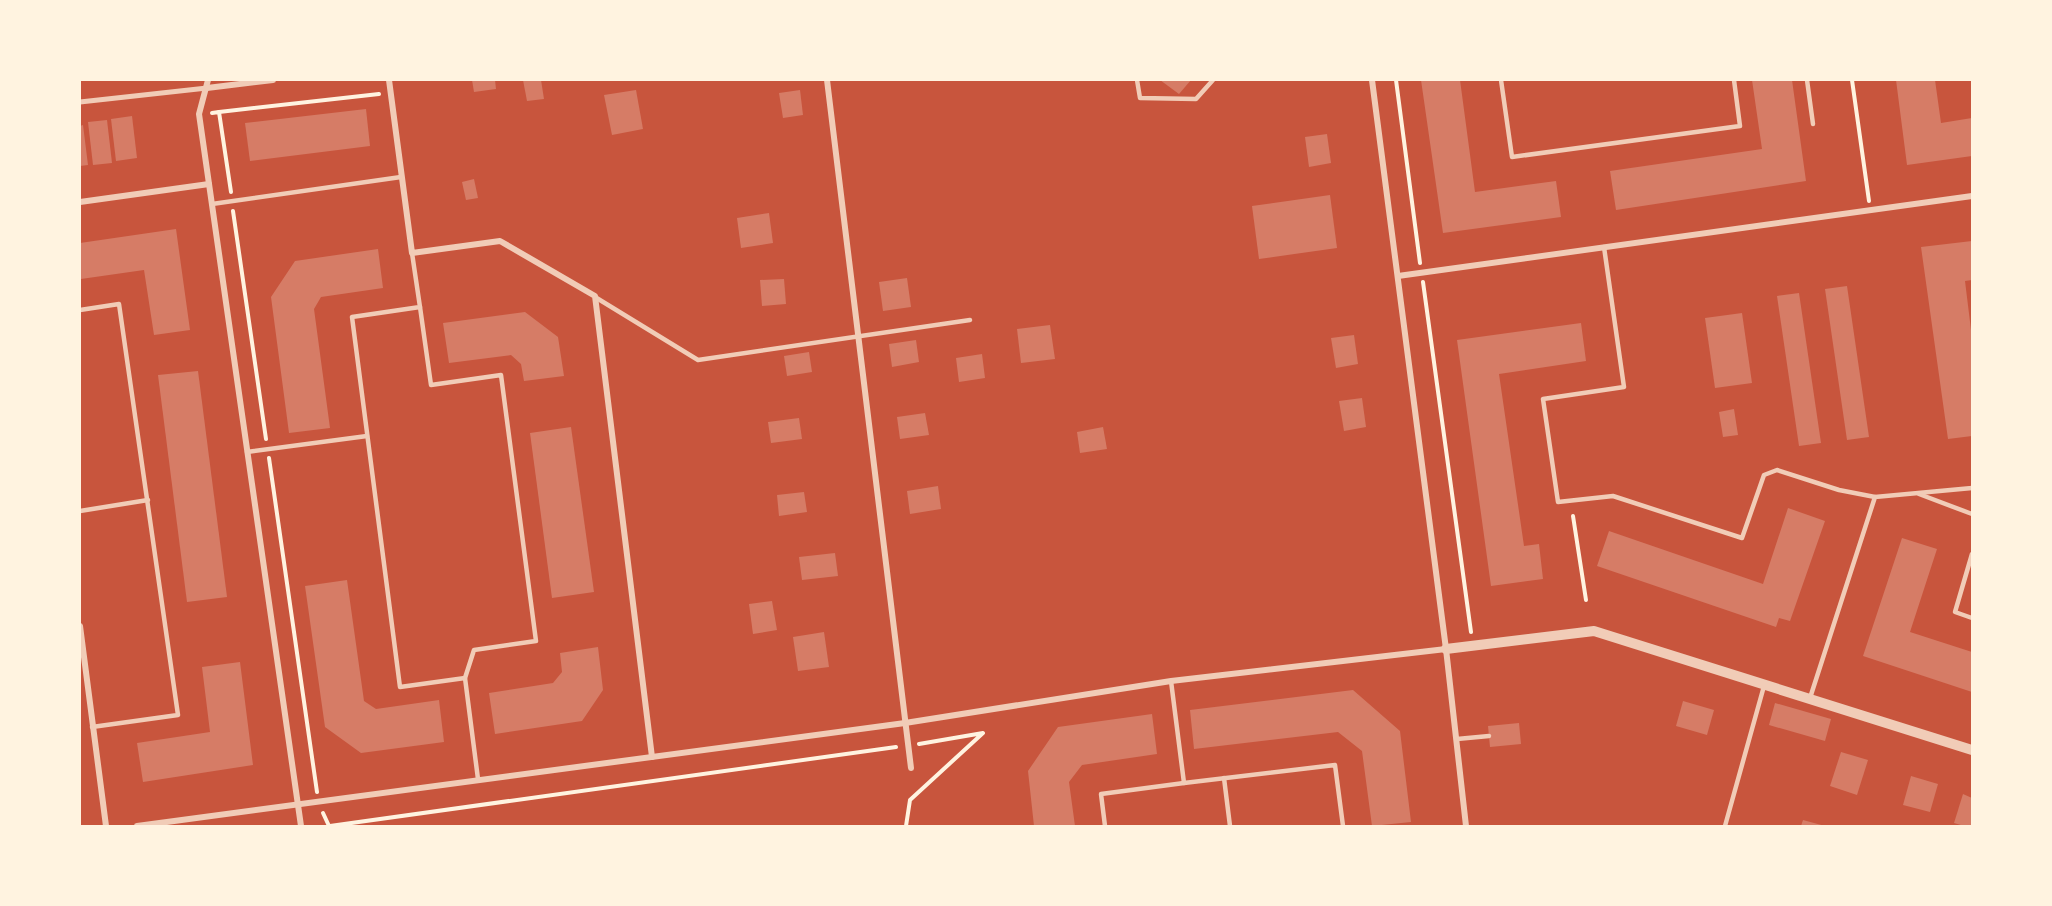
<svg xmlns="http://www.w3.org/2000/svg" width="2052" height="906" font-family="'Nunito Sans',sans-serif">
<style>
.building{fill:#d67c66}
.lines{fill:none;stroke-linecap:round;stroke-linejoin:round}
.path{stroke:#fff3e0;stroke-width:4}
.service{stroke:#f1ccb7;stroke-width:4.5}
.pedestrian{stroke:#f1ccb7;stroke-width:5}
.minor{stroke:#f1ccb7;stroke-width:6}
.tertiary{stroke:#f1ccb7;stroke-width:10}
</style>
<rect width="100%" height="100%" fill="#c8553d"/>
<!-- building -->
<g class="building">
<polygon points="472,80 495,80 496,89 474,92"/>
<polygon points="523,80 541,80 544,99 527,101"/>
<polygon points="1160,80 1191,80 1179,94"/>
<polygon points="1421,80 1460,80 1475,192 1556,181 1561,217 1443,233"/>
<polygon points="1752,80 1792,80 1806,181 1616,210 1610,171 1762,149"/>
<polygon points="1896,80 1935,80 1941,123 1972,118 1972,156 1907,165"/>
<polygon points="636,90 643,129 612,135 604,95"/>
<polygon points="800,90 803,115 783,118 779,93"/>
<polygon points="366,109 370,146 250,161 245,123"/>
<polygon points="132,116 137,158 116,161 111,119"/>
<polygon points="107,120 112,163 93,165 88,122"/>
<polygon points="83,125 88,165 80,166 80,126"/>
<polygon points="1327,134 1331,163 1309,167 1305,137"/>
<polygon points="474,179 478,198 466,200 462,182"/>
<polygon points="1330,195 1337,248 1259,259 1252,206"/>
<polygon points="769,213 773,243 741,248 737,218"/>
<polygon points="176,229 190,330 154,335 144,270 81,279 80,243"/>
<polygon points="1972,241 1972,280 1965,281 1972,338 1972,436 1948,439 1921,247"/>
<polygon points="378,249 383,288 321,297 314,309 330,428 289,433 271,297 295,261"/>
<polygon points="907,278 911,307 883,311 879,282"/>
<polygon points="784,279 786,304 762,306 760,280"/>
<polygon points="1847,286 1869,437 1847,440 1825,289"/>
<polygon points="1799,293 1821,443 1799,446 1777,296"/>
<polygon points="525,312 558,337 564,376 524,381 521,364 511,355 449,363 443,323"/>
<polygon points="1742,313 1752,383 1715,388 1705,318"/>
<polygon points="1581,323 1586,361 1499,374 1524,546 1539,544 1543,579 1491,586 1457,340"/>
<polygon points="1050,325 1055,359 1021,363 1017,329"/>
<polygon points="1354,335 1358,364 1336,368 1331,338"/>
<polygon points="916,340 919,362 892,367 889,344"/>
<polygon points="809,352 812,372 787,376 784,356"/>
<polygon points="982,354 985,378 959,382 956,358"/>
<polygon points="198,371 227,597 187,602 158,375"/>
<polygon points="1362,398 1366,427 1344,431 1339,401"/>
<polygon points="1734,409 1738,435 1723,437 1719,412"/>
<polygon points="925,413 929,435 900,439 897,417"/>
<polygon points="799,418 802,439 771,443 768,422"/>
<polygon points="571,427 594,592 552,598 530,433"/>
<polygon points="1103,427 1107,449 1080,453 1077,432"/>
<polygon points="938,486 941,509 910,514 907,491"/>
<polygon points="804,492 807,512 779,516 777,495"/>
<polygon points="1788,508 1825,521 1790,621 1779,618 1776,627 1597,566 1609,531 1763,584"/>
<polygon points="1902,538 1937,549 1910,632 1972,652 1972,692 1863,656"/>
<polygon points="835,553 838,576 802,580 799,557"/>
<polygon points="347,580 364,701 376,709 439,700 444,742 361,753 325,727 305,586"/>
<polygon points="772,601 777,630 753,634 749,604"/>
<polygon points="824,632 829,667 798,671 793,637"/>
<polygon points="598,647 603,690 582,721 495,734 489,693 553,683 562,672 560,653"/>
<polygon points="240,662 253,765 143,782 137,743 210,732 202,667"/>
<polygon points="1353,690 1400,731 1411,822 1372,826 1362,751 1338,732 1194,749 1190,710"/>
<polygon points="1683,701 1714,710 1707,735 1676,726"/>
<polygon points="1775,703 1831,719 1825,741 1769,725"/>
<polygon points="1152,714 1157,754 1082,765 1069,782 1075,826 1034,826 1028,771 1058,727"/>
<polygon points="1519,723 1521,744 1490,747 1488,726"/>
<polygon points="1841,752 1868,760 1857,795 1830,786"/>
<polygon points="1911,776 1938,784 1930,812 1903,805"/>
<polygon points="1963,794 1972,798 1972,826 1964,826 1954,823"/>
<polygon points="1803,820 1825,826 1801,826"/>
</g>
<g class="lines">
<!-- path -->
<g class="path">
<polyline points="1396,80 1420,263"/>
<polyline points="1852,80 1869,201"/>
<polyline points="219,112 379,94"/>
<polyline points="212,113 219,112 231,192"/>
<polyline points="233,211 266,439"/>
<polyline points="1423,282 1471,632"/>
<polyline points="269,458 317,792"/>
<polyline points="1573,516 1586,600"/>
<polyline points="323,813 329,826"/>
<polyline points="330,826 896,747"/>
<polyline points="906,826 910,800 983,733 919,744"/>
</g>
<!-- service -->
<g class="service">
<polyline points="1137,80 1140,98 1196,99 1213,80"/>
<polyline points="1501,80 1512,157 1740,126 1734,80"/>
<polyline points="1807,80 1813,124"/>
<polyline points="212,204 401,177"/>
<polyline points="1604,247 1624,387 1543,399 1558,502 1613,496 1742,538 1764,475 1777,470 1839,490 1875,497"/>
<polyline points="412,253 420,307 352,317 400,687 465,678"/>
<polyline points="595,297 698,360 970,320"/>
<polyline points="420,307 431,385 501,375 536,641 474,650 465,678 478,779"/>
<polyline points="80,310 119,304 178,715 92,727"/>
<polyline points="247,452 367,436"/>
<polyline points="1919,494 1972,514"/>
<polyline points="80,511 148,500"/>
<polyline points="1972,554 1955,612 1972,618"/>
<polyline points="1171,681 1184,783 1335,765 1343,826"/>
<polyline points="1810,698 1875,497 1972,488"/>
<polyline points="1457,739 1489,736"/>
<polyline points="1224,778 1230,826"/>
<polyline points="1105,826 1101,794 1184,783"/>
<polyline points="1725,826 1764,686"/>
</g>
<!-- pedestrian -->
<polyline class="pedestrian" points="80,102 207,88"/>
<!-- minor -->
<g class="minor">
<polyline points="208,80 199,114 301,826"/>
<polyline points="389,80 412,253 500,241 595,296 652,757"/>
<polyline points="827,80 911,768"/>
<polyline points="1372,80 1446,649 1466,826"/>
<polyline points="207,88 273,80"/>
<polyline points="80,202 209,184"/>
<polyline points="1398,276 1972,196"/>
<polyline points="80,626 106,826"/>
<polyline points="137,826 905,723 1171,681 1446,649"/>
</g>
<!-- tertiary -->
<polyline class="tertiary" points="1446,649 1594,631 1972,750"/>
</g>
<!-- border -->
<rect width="2052" height="906" fill="none" stroke="#fff3e0" stroke-width="162"/>
</svg>
